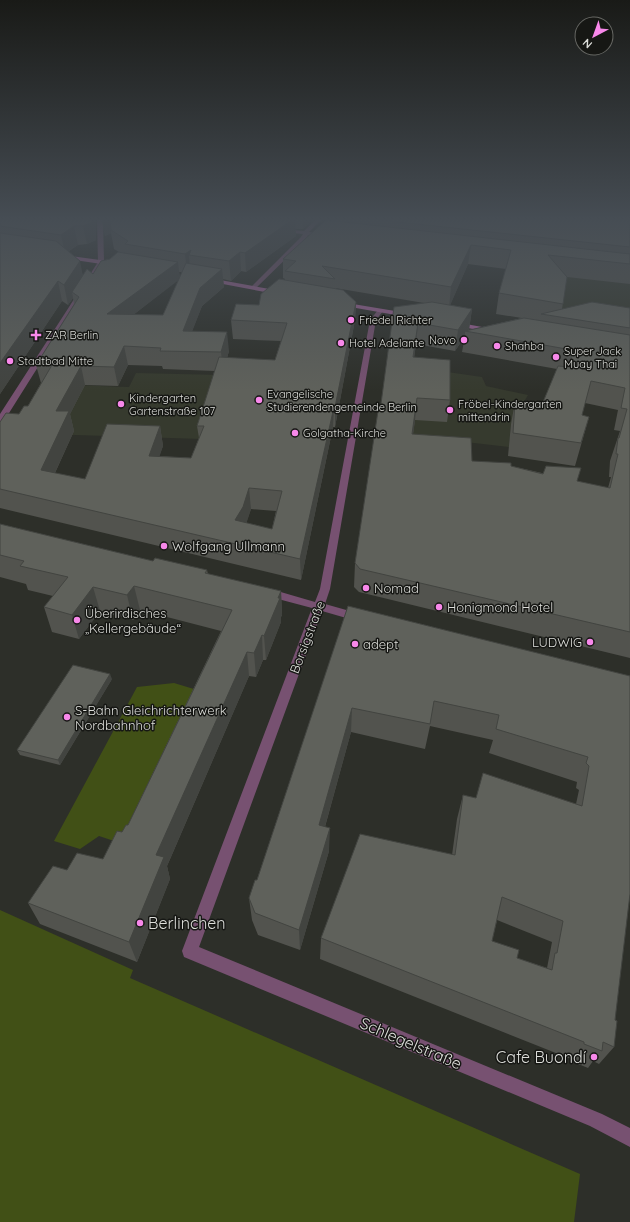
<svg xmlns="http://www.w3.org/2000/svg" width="630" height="1222" font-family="Quicksand,sans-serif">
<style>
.built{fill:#363a2e}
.green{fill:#415016}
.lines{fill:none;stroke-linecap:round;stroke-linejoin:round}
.minor{fill:#775171;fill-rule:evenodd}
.secondary{fill:#9e6296;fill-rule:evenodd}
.wall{fill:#52534e;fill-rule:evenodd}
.shaded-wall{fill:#424440}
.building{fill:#5f615b;stroke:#424440;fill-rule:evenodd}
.poi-dot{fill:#f888ea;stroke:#161714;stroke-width:1.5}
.labels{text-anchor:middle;stroke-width:3;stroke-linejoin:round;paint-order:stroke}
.far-poi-label{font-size:11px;fill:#dddeda;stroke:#161714;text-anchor:start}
.poi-label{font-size:13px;fill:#dddeda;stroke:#161714;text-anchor:start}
.street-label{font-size:13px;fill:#dddeda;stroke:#161714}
.near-poi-label{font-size:16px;fill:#dddeda;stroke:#161714;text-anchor:start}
.near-street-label{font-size:16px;fill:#dddeda;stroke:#161714}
</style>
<rect width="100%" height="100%" fill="#2d2f29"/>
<!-- built -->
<g class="built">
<polygon points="535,272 630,274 630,339 519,318"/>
<polygon points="413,367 482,377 486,386 528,395 511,424 509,447 413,436"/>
<polygon points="136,373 221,375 202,439 12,433 41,384 129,387"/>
</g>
<!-- green -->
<g class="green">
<polygon points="174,683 207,693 135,848 99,836 80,849 54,841 137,687"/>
<polygon points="0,910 133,970 130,978 580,1174 574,1222 0,1222"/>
</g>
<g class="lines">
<!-- minor -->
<g class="minor">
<polygon points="97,220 103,220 104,262 4,421 0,424 0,414 98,262"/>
<polygon points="315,220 321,220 309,232 327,234 327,236 308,235 306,239 255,289 251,289 251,287 301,237 303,234 281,232 278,230 279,229 304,231"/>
<polygon points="378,310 383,311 376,320 330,589 325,604 364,615 366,618 364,621 360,622 322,611 199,947 602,1114 630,1128 630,1147 590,1126 184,957 182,951 312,608 263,595 262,592 263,589 267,588 315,602 320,589 370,320"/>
</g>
<!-- secondary -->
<g class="secondary">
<polygon points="63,255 115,262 118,264 115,266 61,258 61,256"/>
<polygon points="209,278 281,291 284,293 281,295 207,281 207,279"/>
<polygon points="341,302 407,313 410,315 407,317 339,305 339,303"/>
<polygon points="455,322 493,329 497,331 493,333 453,325 452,324"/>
</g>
</g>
<!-- wall -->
<g class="wall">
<path d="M0,220H96V240L87,244L78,245L69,251L83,275L93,274L110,259L119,252L114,249L111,233L105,236L102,220H313L303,229H295L296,236L246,272L241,271L231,281L223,279L224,287L202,306L192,331L229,351L227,358L275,360L281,341L233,339L231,320L259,305L285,280V279L283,278V259L332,221V220H630V284L567,277L562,309L630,308V658L359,592L354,587L355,563L380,411L424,303L335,288L356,302L355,320L335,427H333L301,580L0,508V422L19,414L28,406L41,383L36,365L74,304L73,298L68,305L62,301L0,394ZM468,264L506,269L499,293L496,314L522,318L469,330L472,309L450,305ZM179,272H182L180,278ZM179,279L163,315H133ZM465,336L462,352L557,369L541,407L515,402L511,424L508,456L575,466L589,417L582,415L585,403L618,410L614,430L620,431L610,461L609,477H611L608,488L511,466L472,461L413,434L415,420L447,422L450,400L414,358L416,344L455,351ZM128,365L162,366L163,369L215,371L197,426L199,438L191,458L159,456L163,446L160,426L85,479L55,473L74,431L70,414L85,385L118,386ZM251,509L276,511L272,529L246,523Z"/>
<polygon points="0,524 153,561 207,570 208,574 281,591 282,615 281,617 281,622 266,660 263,660 256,677 249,676 171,857 167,866 170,879 137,962 40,924 28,903 67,870 103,859 122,832 128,825 221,631 140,610 133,620 100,611 79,639 52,632 44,607 53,596 28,590 26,584 0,577"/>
<path d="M348,606L630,676L614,1047L599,1064L593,1061L588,1068L571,1061V1059L320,959L321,938L452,855L457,819L463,795L476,798L576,804L579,790L576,788L577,782L489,753L493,740L430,726L425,749L351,732L325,827L329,851L300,950L258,935L252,920L249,898L257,880ZM497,920L552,942L547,968L517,958L492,941Z"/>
<polygon points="112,679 60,765 20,755 17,750"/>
</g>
<!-- shaded-wall -->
<g class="shaded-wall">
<polygon points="92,220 96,220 96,240 87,244 83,226"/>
<polygon points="102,220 110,220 111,233 105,236"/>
<polygon points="292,220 295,220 296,236 246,272 245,253"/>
<polygon points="303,220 313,220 303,229"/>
<polygon points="74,226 78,245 65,253 61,235"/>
<polygon points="471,245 468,264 449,308 451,287"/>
<polygon points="191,250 189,255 190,271 187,273 185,254"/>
<polygon points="240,252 241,271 231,281 229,261"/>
<polygon points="80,261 84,281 72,292 73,298 68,305 64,285"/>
<polygon points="178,262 180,279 111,332 107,314"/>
<polygon points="222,269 224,287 202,306 185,350 183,331 200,288"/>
<polygon points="58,281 62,301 0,394 0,363"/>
<polygon points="356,302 355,320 335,427 335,407"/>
<polygon points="472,309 469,329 468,331 465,331 465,336 455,351 458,330"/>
<polygon points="418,323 416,344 411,379 413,357"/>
<polygon points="227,332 229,351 223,371 221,352"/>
<polygon points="124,346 128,365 118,386 114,367"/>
<polygon points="81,366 85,385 70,414 74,431 47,490 41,470 56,411"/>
<polygon points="417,398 415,420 410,457 412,434"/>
<polygon points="334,407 333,427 301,580 300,559"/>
<polygon points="160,426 163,446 153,476 149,456"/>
<polygon points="249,488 251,509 245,528 235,520"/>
<polygon points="134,586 140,610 133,620 127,595"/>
<polygon points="93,587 100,611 79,639 72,615"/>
<polygon points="281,591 282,615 281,617 281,622 266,660 264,636"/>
<polygon points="262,635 263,660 256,677 254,653"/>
<polygon points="247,652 249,676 167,866 170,879 137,962 129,942 156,855 165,835"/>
<polygon points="110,674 112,679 60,765 58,760"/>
<polygon points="352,708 351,732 319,848 319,825"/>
<polygon points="330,828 329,851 300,950 299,930"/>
</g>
<!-- building -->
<g class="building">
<polygon points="0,220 92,220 93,222 83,226 74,226 61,235 0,226"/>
<polygon points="110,220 292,220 245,253 240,252 229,261 189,255 191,250 185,254 125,244 128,241 111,230"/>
<polygon points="326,220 630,254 630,264 548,255 567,277 563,304 499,293 511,250 471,245 451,287 322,266 335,279 285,271 296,261 283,259"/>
<polygon points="379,220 630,220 630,247"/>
<polygon points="0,233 56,241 80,261 64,285 58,281 0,363"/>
<path d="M118,252L178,262L107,314L163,315L186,263L222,269L200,288L183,331L227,332L221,352L160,351L161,348L124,346L114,367L81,366L56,411H69L41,470L85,479L107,424L160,426L149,456L191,458L204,426H197L219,357L275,360L287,323L231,320L236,304L259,305L261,294L279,279L343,290L356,302L335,407H334L300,559L0,489V422L6,413L19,414L24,406H28L52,365H36L79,297L72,292L87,269L93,274L101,261L110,259ZM249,488L282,491L272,529L235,520L243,507Z"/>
<polygon points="432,302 472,309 458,330 418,323 413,357 450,360 450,400 417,398 412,434 471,438 472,461 511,463 511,466 543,474 546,466 581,468 577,481 610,488 618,454 616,454 618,438 619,438 627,409 621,408 625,388 591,381 582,415 589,417 581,443 513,433 515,402 541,407 558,366 570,367 572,350 465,331 524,318 630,335 630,632 360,569 355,563 378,411 380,411 394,307"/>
<polygon points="592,302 630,308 630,328 541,314"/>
<polygon points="0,524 153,561 155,558 207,570 205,573 281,591 278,598 280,598 264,636 262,635 254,653 247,652 165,835 156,855 164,857 129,942 28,903 53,866 67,870 77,853 103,859 117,831 122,832 126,825 128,825 232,610 134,586 127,595 93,587 72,615 44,607 68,577 20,566 24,561 0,555"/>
<path d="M348,606L630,676V894L615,1020L617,1021L614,1047L603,1042L602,1051L584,1044V1042L321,938L360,834L455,855L463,795L476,798L483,773L582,806L589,766L586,763L588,757L496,729L499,715L434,701L430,724L352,708L319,825L330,828L299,930L255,913L249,898L255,880H257ZM502,897L563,921L557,953H555L552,970L517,958L519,950L492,941Z"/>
<polygon points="73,665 110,674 58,760 17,750"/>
</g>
<!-- sky -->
<linearGradient id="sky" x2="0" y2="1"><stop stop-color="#191a17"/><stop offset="0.56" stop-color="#464d54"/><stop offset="1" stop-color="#464d54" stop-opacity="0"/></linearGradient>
<rect width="630" height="391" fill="url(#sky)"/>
<!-- markers -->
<g class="poi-dot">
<circle cx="351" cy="320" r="4"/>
<path d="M34 329h4v4h4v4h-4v4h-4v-4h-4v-4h4z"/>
<circle cx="464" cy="340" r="4"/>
<circle cx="341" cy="343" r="4"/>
<circle cx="497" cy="346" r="4"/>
<circle cx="556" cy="357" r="4"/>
<circle cx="10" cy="361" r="4"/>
<circle cx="259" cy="400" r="4"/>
<circle cx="121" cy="404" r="4"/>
<circle cx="450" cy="410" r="4"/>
<circle cx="295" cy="433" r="4"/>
<circle cx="164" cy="546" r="4"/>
<circle cx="366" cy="588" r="4"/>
<circle cx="439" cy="607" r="4"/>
<circle cx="77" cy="620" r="4"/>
<circle cx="590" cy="642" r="4"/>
<circle cx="355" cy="644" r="4"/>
<circle cx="67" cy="717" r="4"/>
<circle cx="140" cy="923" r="4"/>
<circle cx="594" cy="1057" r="4"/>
</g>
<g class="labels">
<!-- far-poi labels -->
<g class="far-poi-label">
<text x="359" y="324">Friedel Richter</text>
<text x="45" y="339">ZAR Berlin</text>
<text x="456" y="344" text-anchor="end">Novo</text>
<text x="349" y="347">Hotel Adelante</text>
<text x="505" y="350">Shahba</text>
<text x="564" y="355">Super Jack<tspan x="564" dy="13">Muay Thai</tspan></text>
<text x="18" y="365">Stadtbad Mitte</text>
<text x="267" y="398">Evangelische<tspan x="267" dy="13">Studierendengemeinde Berlin</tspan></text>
<text x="129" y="402">Kindergarten<tspan x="129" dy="13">Gartenstraße 107</tspan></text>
<text x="458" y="408">Fröbel-Kindergarten<tspan x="458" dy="13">mittendrin</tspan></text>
<text x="303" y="437">Golgatha-Kirche</text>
</g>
<!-- poi labels -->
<g class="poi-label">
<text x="172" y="551">Wolfgang Ullmann</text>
<text x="374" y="593">Nomad</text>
<text x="447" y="612">Honigmond Hotel</text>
<text x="85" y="618">Überirdisches<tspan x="85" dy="15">„Kellergebäude“</tspan></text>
<text x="582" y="647" text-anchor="end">LUDWIG</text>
<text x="363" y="649">adept</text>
<text x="75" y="715">S-Bahn Gleichrichterwerk<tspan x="75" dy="15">Nordbahnhof</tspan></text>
</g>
<!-- street labels -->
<g class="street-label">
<text transform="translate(307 637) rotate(-69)" y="5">Borsigstraße</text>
</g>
<!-- near-poi labels -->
<g class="near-poi-label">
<text x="148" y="929">Berlinchen</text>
<text x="586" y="1063" text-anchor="end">Cafe Buondí</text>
</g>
<!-- near-street labels -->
<g class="near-street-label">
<text transform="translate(411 1043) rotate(23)" y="6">Schlegelstraße</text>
</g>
</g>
<!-- north arrow -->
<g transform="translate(594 36) rotate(221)"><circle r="19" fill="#161714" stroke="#666763"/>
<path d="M0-3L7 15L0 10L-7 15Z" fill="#f888ea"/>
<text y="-6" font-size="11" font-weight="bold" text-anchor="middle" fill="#dddeda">N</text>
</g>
</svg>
